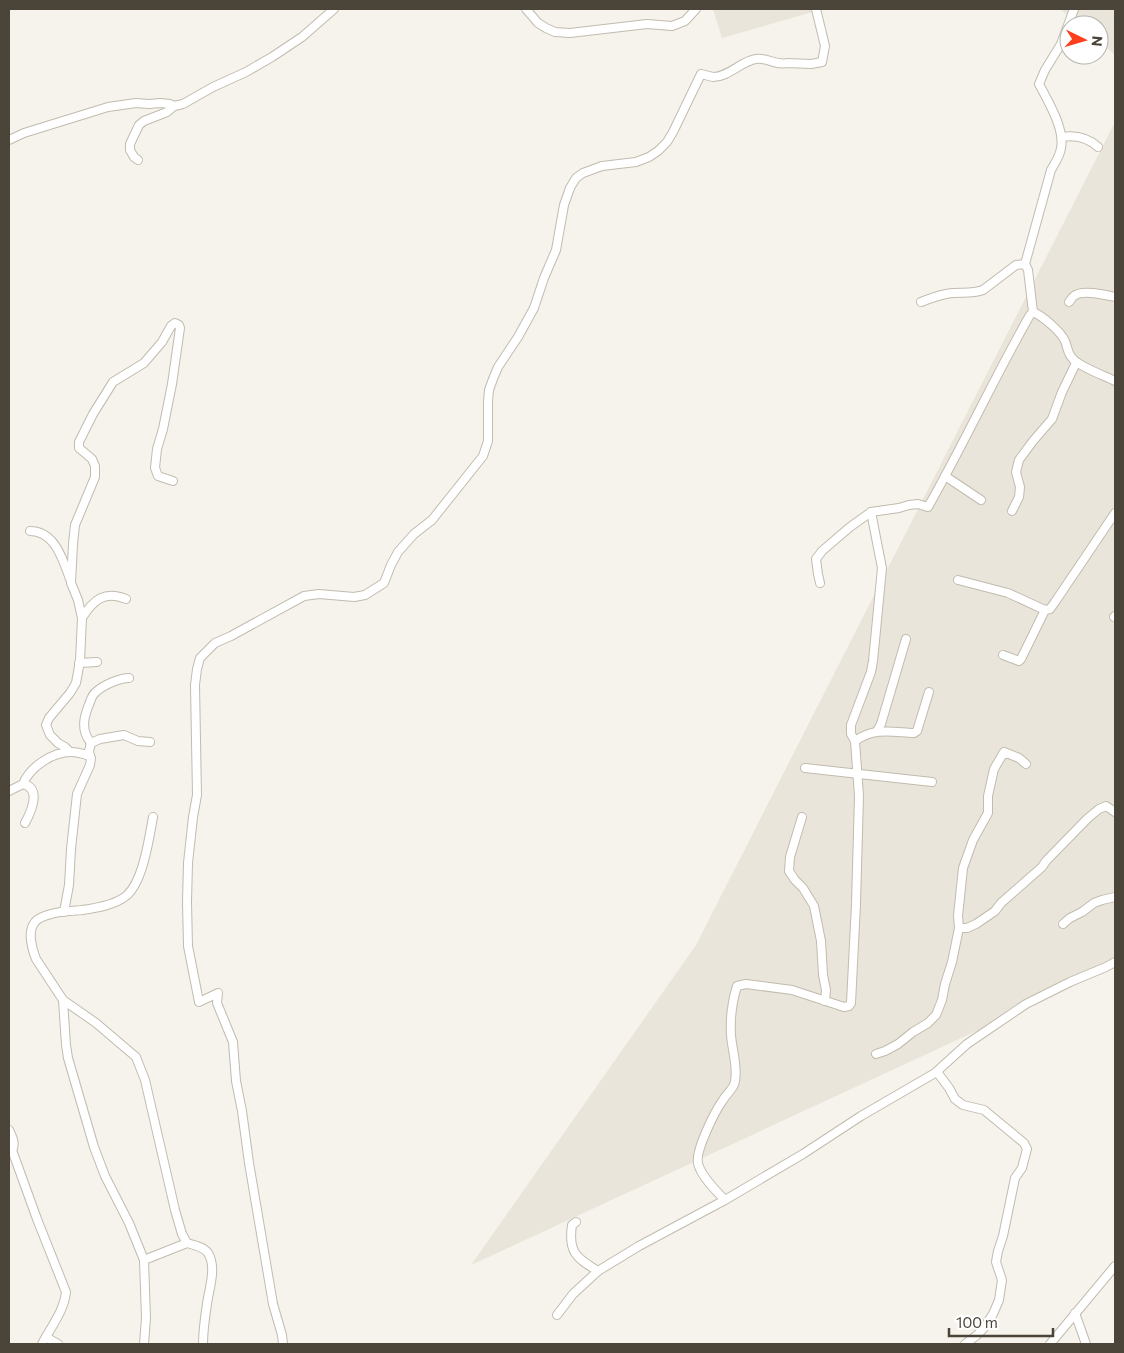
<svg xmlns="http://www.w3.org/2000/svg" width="1124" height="1353" font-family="Commissioner,sans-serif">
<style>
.residential{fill:#eae5da}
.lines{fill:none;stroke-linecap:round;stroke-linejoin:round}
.minor-casing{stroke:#c2bbae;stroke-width:10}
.minor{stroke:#fff;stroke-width:8}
</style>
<rect width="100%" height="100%" fill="#f6f3ec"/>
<!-- residential -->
<g class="residential">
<polygon points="713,9 823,9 722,38"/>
<polygon points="1060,9 1115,9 1115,55 1099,41 1099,25 1080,25"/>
<polygon points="1115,122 1115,967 471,1265 696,945"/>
</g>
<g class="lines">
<!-- minor casing -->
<g class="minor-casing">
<g id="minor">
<polyline points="526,9 538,23 546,28 555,32 570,33 647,24 672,26 685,21 696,9"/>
<path d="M1062,137C1075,135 1088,138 1098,147"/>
<polyline points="9,140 24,133 108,107 136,103 149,104 160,103 170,104 174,106"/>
<polyline points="138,160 134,157 130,150 130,144 139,125 144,121 167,112 174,106 183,104 213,87 246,72 272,57 302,37 334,9"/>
<path d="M921,302C931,298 941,294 952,293C962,292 973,294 983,290L1016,265L1025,264"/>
<path d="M1069,302C1071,300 1072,297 1074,296C1082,289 1106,295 1115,297"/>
<path d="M1033,312C1043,316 1061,332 1065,341C1068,348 1067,353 1073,359C1080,367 1105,376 1115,381"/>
<polyline points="945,476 981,500"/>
<polyline points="1012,511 1019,497 1020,487 1016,472 1019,460 1033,441 1052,419 1062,392 1076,363"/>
<path d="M30,531C55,531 63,560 70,579"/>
<polyline points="958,580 1008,593 1045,610"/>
<path d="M820,583L818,574L816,559L822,551L850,527L871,512L899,508L909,505L918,504L928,507C964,444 994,378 1030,315L1033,312L1028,270L1025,264L1051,170C1055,163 1060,156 1061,148C1065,129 1048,101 1039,84L1045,70L1061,44L1074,9"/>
<polyline points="1114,617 1115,616"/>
<path d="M82,618C93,600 105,590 126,599"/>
<polyline points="1003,655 1019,661 1021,659 1045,610 1050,609 1055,602 1115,513"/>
<polyline points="79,663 97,662"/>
<polyline points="877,731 881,724 906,639"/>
<path d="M855,741C875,727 892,732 914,733L917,731L929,692"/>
<path d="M91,743C80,730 84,716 90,702C91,699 93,694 96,692C103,685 120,678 129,678"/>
<polyline points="70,752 65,747 58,743 50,735 46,725 49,718 70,693 76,683 80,661 82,618 78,600 71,583 73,544 75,525 95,477 95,466 92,459 79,448 79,442 93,414 113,382 144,363 162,342 171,326 175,323 179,325 180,328 172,384 163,429 157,449 155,468 158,476 173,481"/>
<polyline points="90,756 89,751 91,743 100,739 124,735 138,741 150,742"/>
<polyline points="805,768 932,782"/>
<path d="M23,784C42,788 31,812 25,823"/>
<path d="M9,791L23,784C30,767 52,752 71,752C77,752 84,754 90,756L91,758L90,765L77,794L71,849L69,885L64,912"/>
<path d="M153,817C149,839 143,882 126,896C115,905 96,908 82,910C78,911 75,910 71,911C62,911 40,915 35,922C27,931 32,949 36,959L63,1000L96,1023L136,1057L145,1080L175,1210L182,1234L187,1243"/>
<polyline points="802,817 790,857 789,871 795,880 803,888 814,906 821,941 823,975 826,990 825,1001"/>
<polyline points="1063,924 1070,918 1082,912 1094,903 1102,900 1115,897"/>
<polyline points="959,928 958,916 963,868 973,840 988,813 988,796 994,769 1004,752 1019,758 1026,764"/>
<path d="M63,1000L66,1045L68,1058L94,1147L105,1176L129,1223L144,1260L187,1243C194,1245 204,1247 208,1253C217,1267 209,1289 207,1304C205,1317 203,1331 203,1344"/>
<polyline points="876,1054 885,1051 898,1044 913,1032 928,1023 936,1015 942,1000 945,984 952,962 959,928 967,928 976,924 995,911 1001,903 1042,867 1046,861 1088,818 1099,809 1106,806 1115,812"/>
<polyline points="937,1072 949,1088 955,1099 963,1105 984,1110 1024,1143 1027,1149 1022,1168 1015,1178 1003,1236 998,1251 996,1262 1002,1280 999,1300 993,1314 983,1329 976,1336 965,1344"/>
<path d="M9,1130C12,1136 16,1144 12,1150L37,1219L66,1292C64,1311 51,1327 42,1344"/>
<path d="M725,1200C716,1191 700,1175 698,1163C695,1151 715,1111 723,1100C727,1093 734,1089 735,1081C738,1067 732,1050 731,1035C730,1018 732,1002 737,986L746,984L792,990L844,1007L849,1006L851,1003L856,904L859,796L855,741L851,734V725L871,672L873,661L882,568L871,512"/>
<path d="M576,1222L572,1225C568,1252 576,1258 598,1271"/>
<polyline points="144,1260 146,1318 144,1344"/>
<polyline points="1075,1313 1086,1344"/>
<polyline points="557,1315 573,1294 598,1271 639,1246 725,1200 803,1154 861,1116 935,1073 967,1044 1026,1004 1070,982 1106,967 1115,962"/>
<polyline points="46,1337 58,1344"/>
<path d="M283,1344L282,1335L273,1304L249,1163L242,1111L236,1081L233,1042L217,1003L218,993L199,1002L188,946L187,902L188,863L193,817L197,795L195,685L197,669L200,658L215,643L231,636L304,596L319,594L354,597L365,595L384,583L391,565L398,552L414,534L432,520L483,456L488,441V401L489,390L493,379L498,367L518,337L534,308L544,278L556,250L564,205L570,188L576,178L583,173L602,166L636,162L649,157L658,151L667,142L673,132L701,74C705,75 709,76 713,77C729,77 741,61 756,59C767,57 776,66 787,63L811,64L822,62L825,46L816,9"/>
<polyline points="1050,1344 1115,1266"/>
</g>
</g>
<!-- minor -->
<use href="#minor" class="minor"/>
</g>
<!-- border -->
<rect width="1124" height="1353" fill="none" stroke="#4b4439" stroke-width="20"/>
<!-- north arrow -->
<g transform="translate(1084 40) rotate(95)"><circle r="24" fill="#ffffff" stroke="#b7b4b0"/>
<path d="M0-4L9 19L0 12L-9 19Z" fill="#fc3f1d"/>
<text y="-8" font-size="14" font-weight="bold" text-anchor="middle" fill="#4b4439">N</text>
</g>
<!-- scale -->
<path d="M949 1328v8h104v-8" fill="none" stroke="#4b4439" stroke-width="2.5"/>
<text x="956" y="1328" font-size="15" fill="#4b4439" stroke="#ffffff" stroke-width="4" paint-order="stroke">100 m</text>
</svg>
